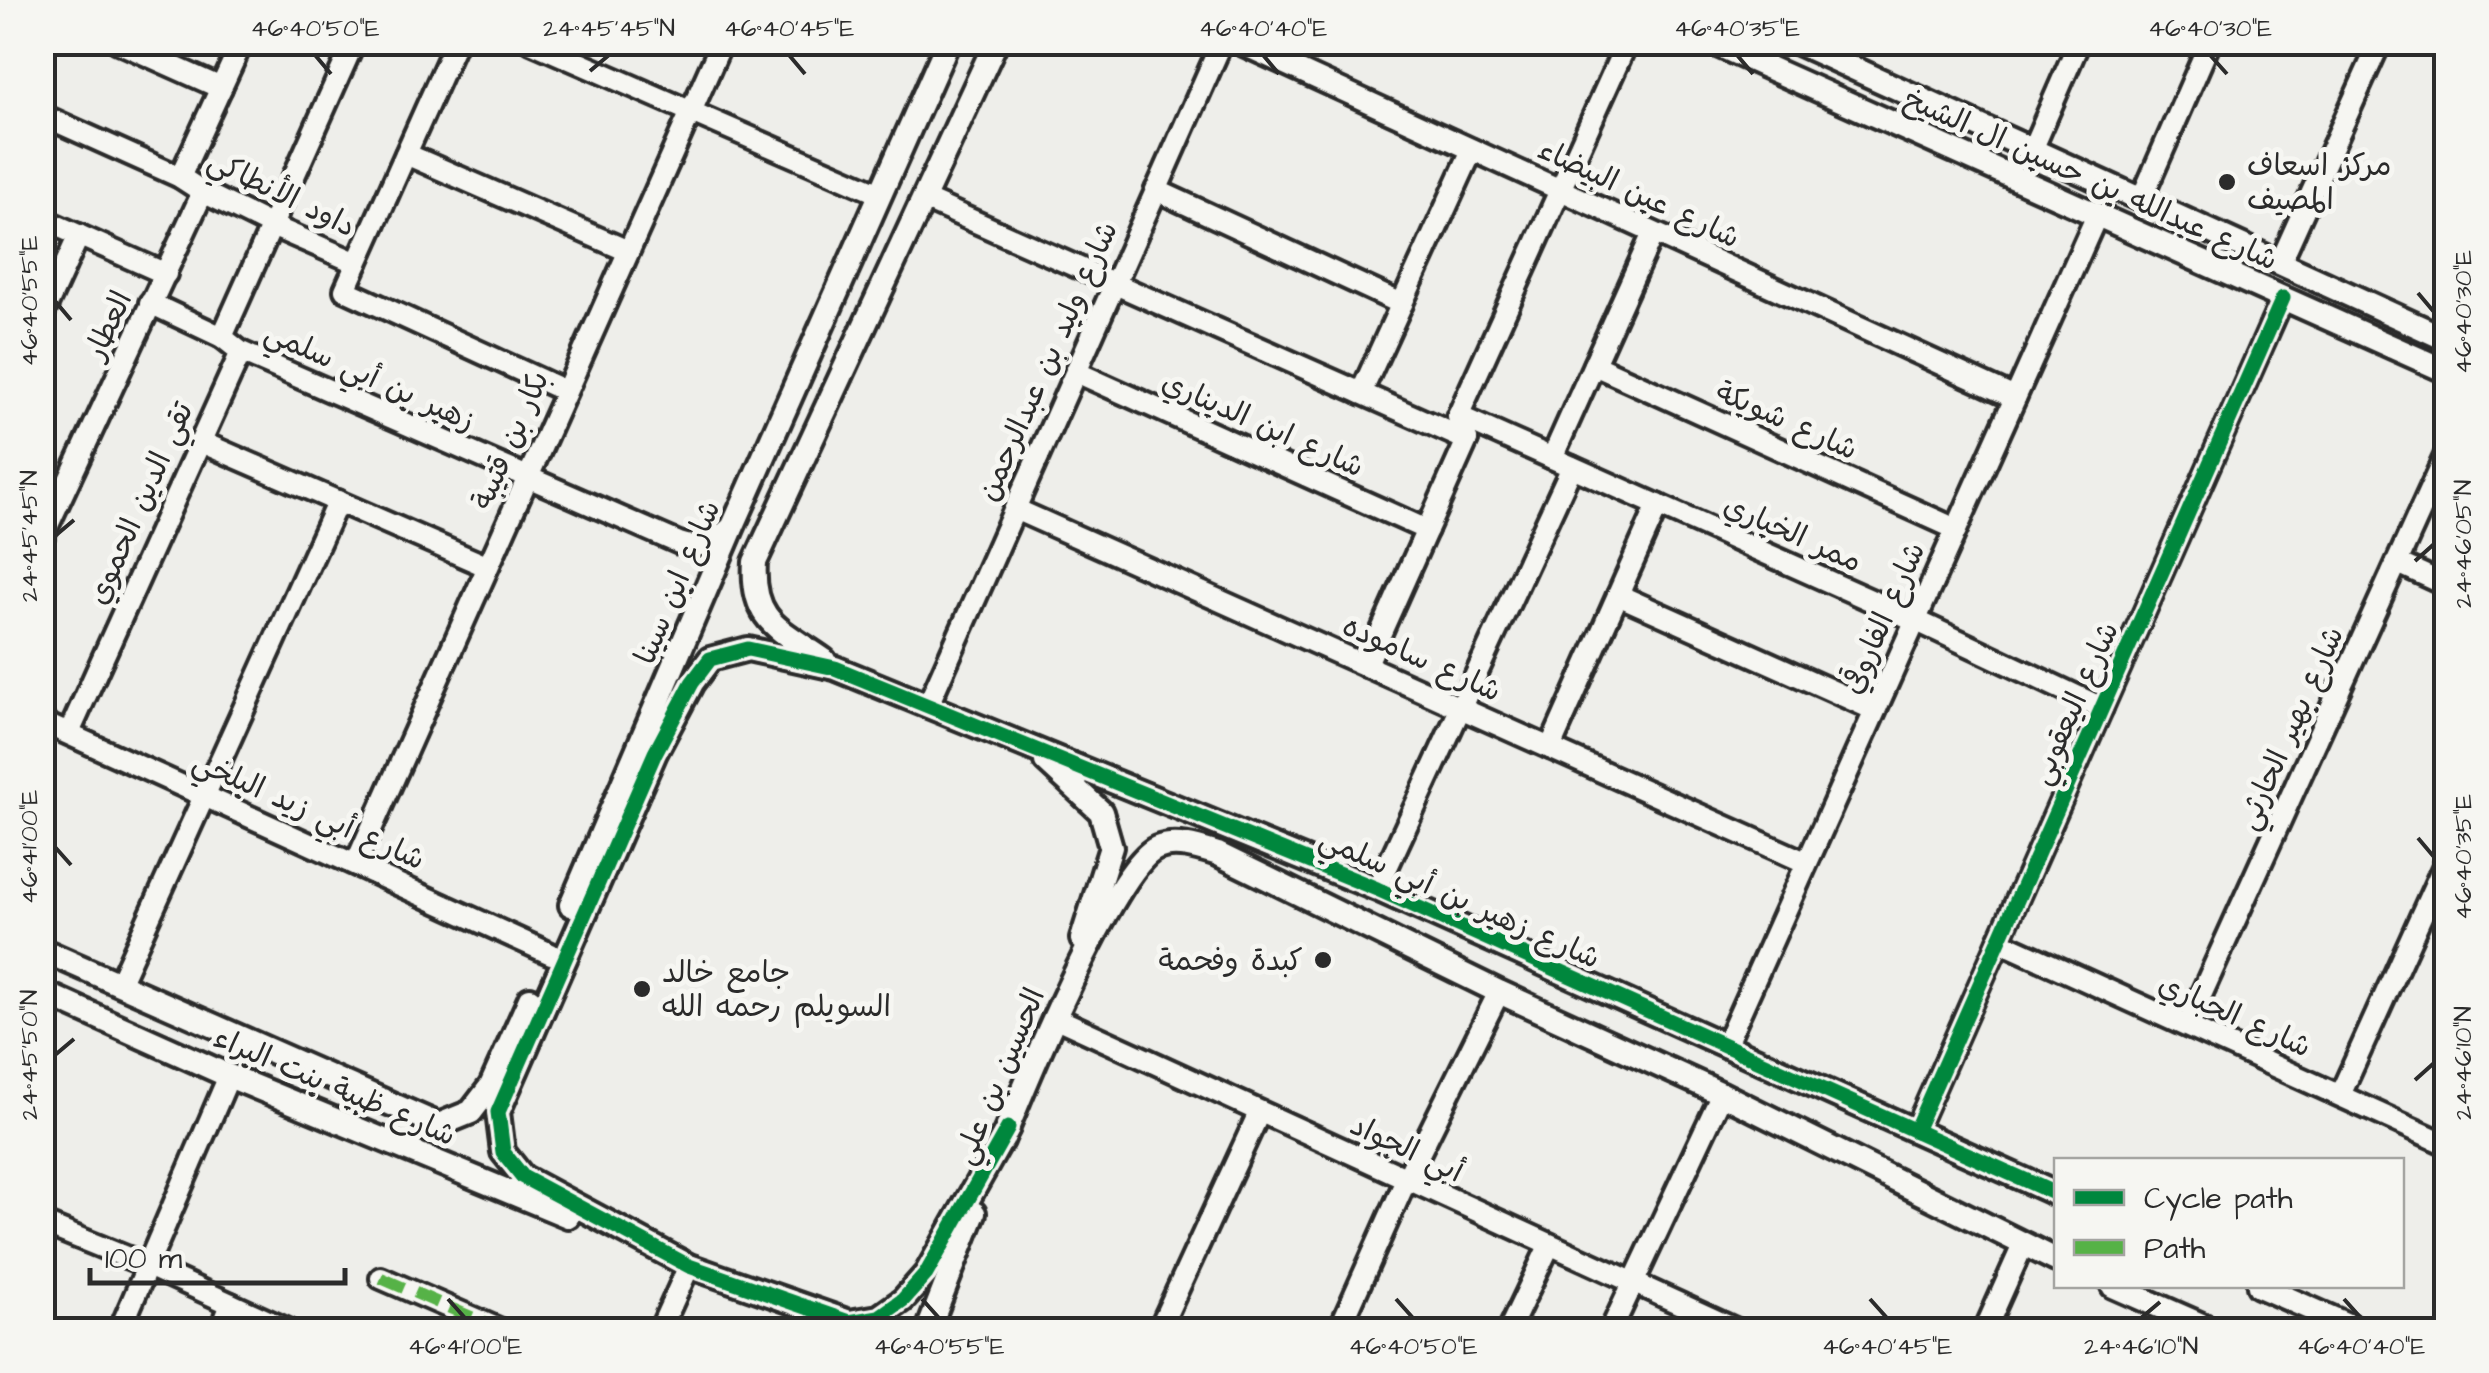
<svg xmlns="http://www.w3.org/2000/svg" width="2489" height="1373" font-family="'Architects Daughter','Playpen Sans Arabic',sans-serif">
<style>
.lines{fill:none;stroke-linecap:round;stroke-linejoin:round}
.minor-casing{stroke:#2b2b2b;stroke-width:28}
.tertiary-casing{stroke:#2b2b2b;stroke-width:30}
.minor{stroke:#f6f6f2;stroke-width:20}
.tertiary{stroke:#f6f6f2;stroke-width:22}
.quiet{stroke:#56b246;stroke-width:12;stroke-dasharray:25 12;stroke-linecap:butt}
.cycleway-casing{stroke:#f6f6f2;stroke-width:21}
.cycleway{stroke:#00873e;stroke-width:15}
.ticks{fill:none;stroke:#2b2b2b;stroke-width:4}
.poi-dot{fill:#2b2b2b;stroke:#f6f6f2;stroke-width:4}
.labels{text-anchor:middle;stroke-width:10;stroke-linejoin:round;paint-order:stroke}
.poi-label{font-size:30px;fill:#2b2b2b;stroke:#f6f6f2;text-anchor:start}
.street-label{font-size:30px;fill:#2b2b2b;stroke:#f6f6f2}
.neatline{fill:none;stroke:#2b2b2b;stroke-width:4}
.ticks-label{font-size:25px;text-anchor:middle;fill:#2b2b2b}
</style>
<rect width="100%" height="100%" fill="#eeeeea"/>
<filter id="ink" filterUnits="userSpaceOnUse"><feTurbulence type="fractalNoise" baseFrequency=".01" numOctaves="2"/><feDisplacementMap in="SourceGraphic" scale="20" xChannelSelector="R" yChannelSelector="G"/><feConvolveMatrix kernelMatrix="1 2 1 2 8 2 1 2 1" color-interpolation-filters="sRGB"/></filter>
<g filter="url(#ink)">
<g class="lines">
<!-- minor casing -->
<g class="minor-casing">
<g id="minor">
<polyline points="118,42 221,88"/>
<polyline points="531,42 880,194"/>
<polyline points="1237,42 2015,398"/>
<polyline points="42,115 180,177 203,192 272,226 357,263 345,290 565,391"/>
<polyline points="2032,150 2079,42"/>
<polyline points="406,154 628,251"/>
<polyline points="180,177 242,42"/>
<polyline points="1156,190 1402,304"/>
<polyline points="924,199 1467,440"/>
<polyline points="2141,200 2210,42"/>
<polyline points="42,219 166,274"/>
<polyline points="357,263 456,42"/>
<polyline points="2280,263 2380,42"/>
<path d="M150,303L222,337L241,352L679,543C702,551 715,541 733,526"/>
<polyline points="42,316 79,235"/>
<polyline points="222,337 354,42"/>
<polyline points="1594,365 1956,529"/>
<polyline points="1076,372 1427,530"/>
<polyline points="1361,393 1472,150"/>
<polyline points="1458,416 1915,620 2102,708"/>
<polyline points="1460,425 1458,416 1627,42"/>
<polyline points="201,442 486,566"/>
<polyline points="1552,458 1653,233"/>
<polyline points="1015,509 1805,862"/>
<polyline points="42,538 203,192"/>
<polyline points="2398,563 2446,585"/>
<polyline points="1618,595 1875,710"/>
<polyline points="1366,666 1467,440"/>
<polyline points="928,705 1222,42"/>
<polyline points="42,722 551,954"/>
<polyline points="69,733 241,352"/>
<polyline points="1550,748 1658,505"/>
<polyline points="356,863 722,42"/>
<polyline points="1377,889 1572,467"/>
<polyline points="1999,941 2446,1144"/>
<polyline points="119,984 338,501"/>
<polyline points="1054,1017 1737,1330"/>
<polyline points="2187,1026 2446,454"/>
<polyline points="1725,1046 2097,215"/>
<polyline points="2340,1095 2446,861"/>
<polyline points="1915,1131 2283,298"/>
<polyline points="42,1223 148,1266 288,1330"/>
<polyline points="381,1278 501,1330"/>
<polyline points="120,1330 229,1076"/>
<polyline points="221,1330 231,1304"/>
<polyline points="660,1330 689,1266"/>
<polyline points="1159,1330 1259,1113"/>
<polyline points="1339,1330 1406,1180 1499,992"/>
<polyline points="1509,1330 1549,1246"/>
<polyline points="1611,1330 1722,1094"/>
<polyline points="1985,1330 2023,1245"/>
</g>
</g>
<!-- tertiary casing -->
<g class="tertiary-casing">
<g id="tertiary">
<polyline points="1711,42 2446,371"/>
<polyline points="1796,42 2446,339"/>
<path d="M824,660C780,629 751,622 755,562L996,42"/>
<polyline points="1046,761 1101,812 1111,847 1082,939"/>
<polyline points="571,905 733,526 948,42"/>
<polyline points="42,950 439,1125 471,1112 491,1086 530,999"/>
<polyline points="42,992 229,1076 568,1216"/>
<polyline points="1008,1128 926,1274 903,1300 879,1317 849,1322 689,1266 523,1177 503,1152 498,1112 655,753 692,683 710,659 748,649 835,668 1377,889 2056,1194"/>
<path d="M1002,1141C1023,1089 1114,866 1157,848C1176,840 1199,848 1218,854L1499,992L1722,1094L2056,1260"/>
<polyline points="2113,1286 2213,1330"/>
<polyline points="2259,1286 2359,1330"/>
<polyline points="928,1330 974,1213"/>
</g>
</g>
<!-- minor -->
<use href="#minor" class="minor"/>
<!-- tertiary -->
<use href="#tertiary" class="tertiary"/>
<!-- quiet -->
<polyline class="quiet" points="381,1278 501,1330"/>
<!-- cycleway casing -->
<g class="cycleway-casing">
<g id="cycleway">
<polyline points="1008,1128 926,1274 903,1300 879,1317 849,1322 689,1266 523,1177 503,1152 498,1112 655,753 692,683 710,659 748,649 835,668 1377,889 2056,1194"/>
<polyline points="1915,1131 2283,298"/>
</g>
</g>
<!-- cycleway -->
<use href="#cycleway" class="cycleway"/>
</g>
</g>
<!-- ticks -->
<path class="ticks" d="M315,55L331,74M789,55L805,74M1263,55L1279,74M1737,55L1753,74M2210,55L2227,74M590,71L609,55M2418,293L2434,312M55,301L71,320M55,536L74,520M2415,561L2434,544M2418,838L2434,857M55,847L71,865M55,1055L74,1039M2415,1080L2434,1063M448,1299L465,1318M922,1299L939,1318M1396,1299L1413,1318M1870,1299L1887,1318M2344,1299L2361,1318M2141,1318L2160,1302"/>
<!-- markers -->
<g class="poi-dot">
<circle cx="2227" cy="182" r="10"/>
<circle cx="1323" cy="960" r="10"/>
<circle cx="642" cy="989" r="10"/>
</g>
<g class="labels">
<!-- poi labels -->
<g class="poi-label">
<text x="2247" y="175">مركز اسعاف<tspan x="2247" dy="34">المصيف</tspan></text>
<text x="1303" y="970" text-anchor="end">كبدة وفحمة</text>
<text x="662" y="982">جامع خالد<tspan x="662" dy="34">السويلم رحمه الله</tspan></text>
</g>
<!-- street labels -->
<g class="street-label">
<text transform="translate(2091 179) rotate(24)" y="10">شارع عبدالله بن حسين ال الشيخ</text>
<text transform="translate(282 193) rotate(26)" y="10">داود الأنطاكي</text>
<text transform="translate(1639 193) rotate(25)" y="10">شارع عين البيضاء</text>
<text transform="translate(108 325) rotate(-65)" y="10">العطار</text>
<text transform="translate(1047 361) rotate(-66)" y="10">شارع وليد بن عبدالرحمن</text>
<text transform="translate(370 376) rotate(24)" y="10">زهير بن أبي سلمي</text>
<text transform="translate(1787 420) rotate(24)" y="10">شارع شويكة</text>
<text transform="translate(1263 424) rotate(24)" y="10">شارع ابن الديناري</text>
<text transform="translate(510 440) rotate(-66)" y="10">بكار بن قتيبة</text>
<text transform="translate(140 503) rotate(-66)" y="10">تقي الدين الحموي</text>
<text transform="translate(1793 533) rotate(24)" y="10">ممر الخياري</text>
<text transform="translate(677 582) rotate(-67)" y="10">شارع ابن سينا</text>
<text transform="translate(1883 618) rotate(-66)" y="10">شارع الفاروقي</text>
<text transform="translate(1422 658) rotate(24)" y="10">شارع ساموده</text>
<text transform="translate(2074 703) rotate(-66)" y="10">شارع اليعقوبي</text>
<text transform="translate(2290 728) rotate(-66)" y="10">شارع بهير الحارثي</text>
<text transform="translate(309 810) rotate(24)" y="10">شارع أبي زيد البلخي</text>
<text transform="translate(1460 898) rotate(24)" y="10">شارع زهير بن أبي سلمي</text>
<text transform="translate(2235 1015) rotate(24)" y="10">شارع الحباري</text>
<text transform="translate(999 1076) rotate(-67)" y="10">الحسين بن علي</text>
<text transform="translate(335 1086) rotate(23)" y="10">شارع ظبية بنت البراء</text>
<text transform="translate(1407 1148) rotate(25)" y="10">أبي الجواد</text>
</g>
</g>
<!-- margin -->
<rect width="2489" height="1373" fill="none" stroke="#f6f6f2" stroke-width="110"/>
<!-- legend -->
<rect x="2054" y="1158" width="350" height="130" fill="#f6f6f2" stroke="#a5a5a2" stroke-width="2.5"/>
<rect x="2074" y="1190" width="50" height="15" fill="#00873e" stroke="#a5a5a2" stroke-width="2.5"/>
<text x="2144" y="1208" font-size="30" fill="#2b2b2b">Cycle path</text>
<rect x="2074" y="1240" width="50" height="15" fill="#56b246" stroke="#a5a5a2" stroke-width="2.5"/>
<text x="2144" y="1258" font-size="30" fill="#2b2b2b">Path</text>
<!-- scale -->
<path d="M90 1268v15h255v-15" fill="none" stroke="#2b2b2b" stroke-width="5"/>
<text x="105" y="1268" font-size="30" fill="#2b2b2b" stroke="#f6f6f2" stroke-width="8" paint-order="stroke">100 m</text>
<rect x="55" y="55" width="2379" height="1263" class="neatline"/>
<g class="ticks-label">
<text x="315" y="36">46°40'50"E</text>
<text x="609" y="36">24°45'45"N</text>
<text x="789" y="36">46°40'45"E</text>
<text x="1263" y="36">46°40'40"E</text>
<text x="1737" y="36">46°40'35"E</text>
<text x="2210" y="36">46°40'30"E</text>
<text transform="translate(28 301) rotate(-90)" y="9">46°40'55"E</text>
<text transform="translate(2462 312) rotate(-90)" y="9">46°40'30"E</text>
<text transform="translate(28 536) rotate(-90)" y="9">24°45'45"N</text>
<text transform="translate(2462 544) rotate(-90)" y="9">24°46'05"N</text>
<text transform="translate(28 847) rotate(-90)" y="9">46°41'00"E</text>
<text transform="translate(2462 857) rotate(-90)" y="9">46°40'35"E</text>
<text transform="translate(28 1055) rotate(-90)" y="9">24°45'50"N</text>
<text transform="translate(2462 1063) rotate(-90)" y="9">24°46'10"N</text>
<text x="465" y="1354">46°41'00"E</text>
<text x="939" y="1354">46°40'55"E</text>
<text x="1413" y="1354">46°40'50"E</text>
<text x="1887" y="1354">46°40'45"E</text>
<text x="2141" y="1354">24°46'10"N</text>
<text x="2361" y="1354">46°40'40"E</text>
</g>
</svg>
